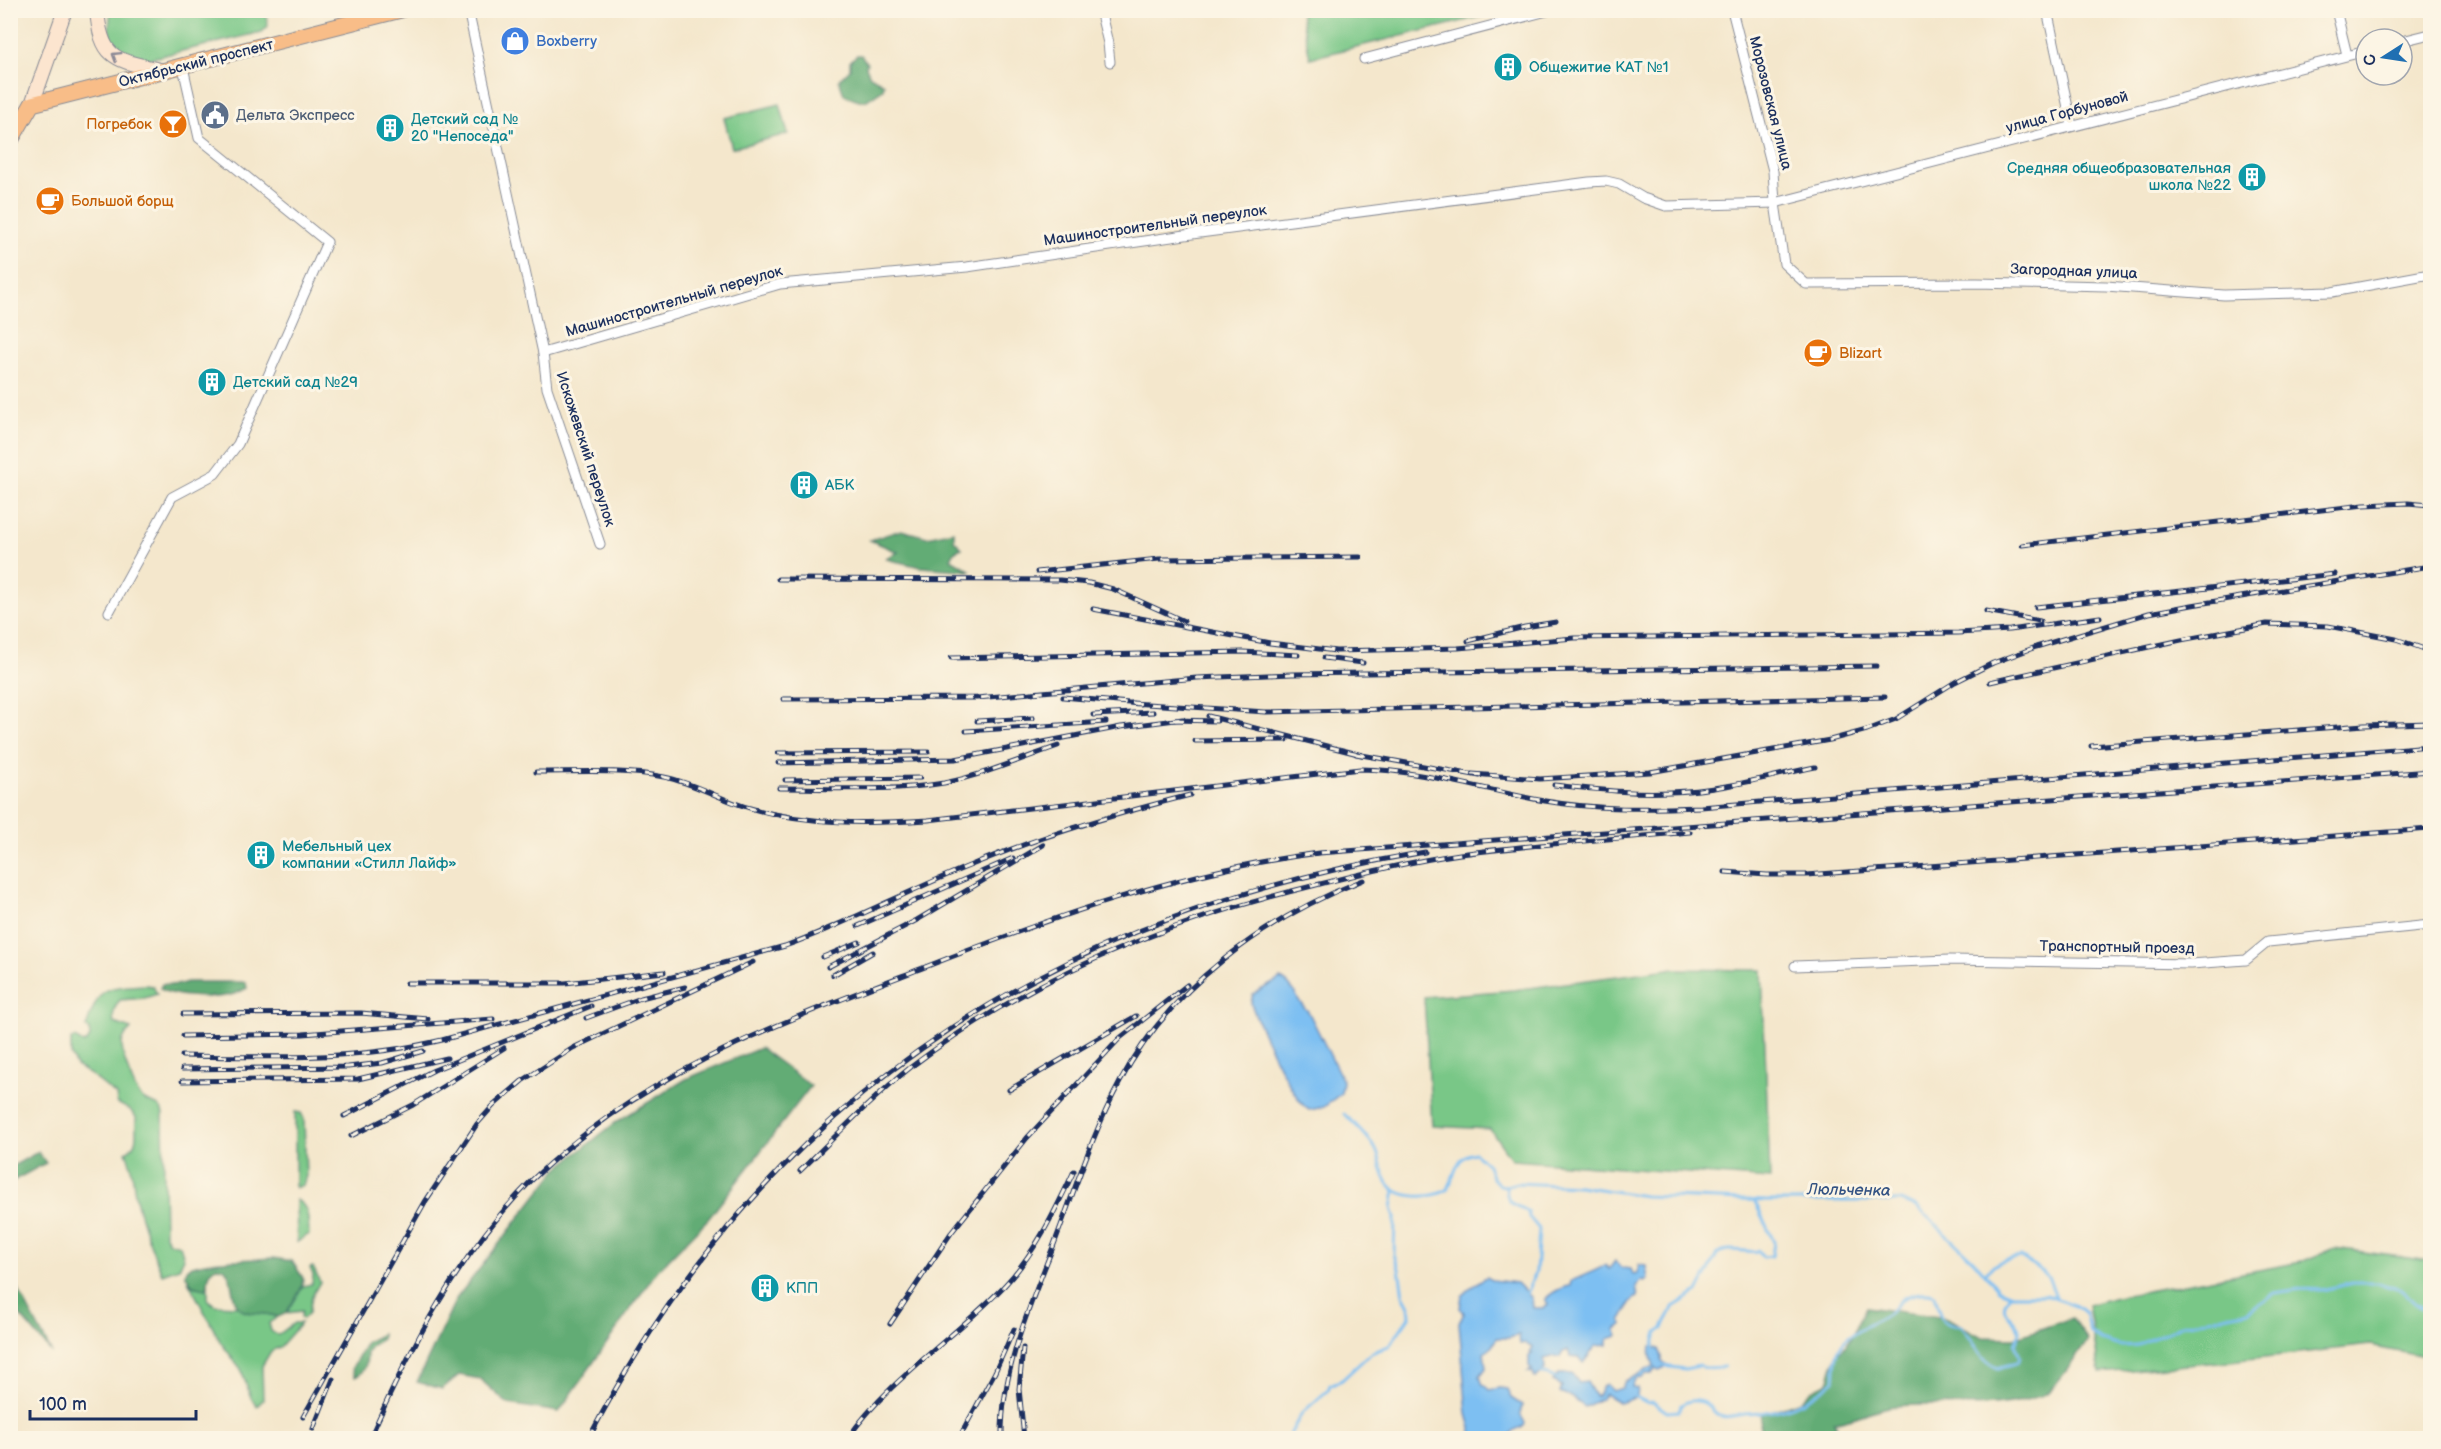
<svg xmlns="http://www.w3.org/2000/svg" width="2441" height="1449" font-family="'Balsamiq Sans',sans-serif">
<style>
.green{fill:#79c787;stroke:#4a7b72;stroke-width:1.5}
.forest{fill:#62ac74;stroke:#3e6e69;stroke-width:1.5}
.water{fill:#7dbff2;stroke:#4c77a8;stroke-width:1.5}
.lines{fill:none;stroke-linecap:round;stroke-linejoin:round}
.stream{stroke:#7dbff2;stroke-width:3}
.minor-casing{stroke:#888b95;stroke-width:11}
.secondary-casing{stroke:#888b95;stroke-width:16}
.primary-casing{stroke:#888b95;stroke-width:17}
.minor{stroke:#fff;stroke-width:9}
.secondary{stroke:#fce5cf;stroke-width:14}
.primary{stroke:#f8bd88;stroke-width:15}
.rail-casing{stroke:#1b2f5e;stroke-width:5}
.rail{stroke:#fcf5e5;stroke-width:3;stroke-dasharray:9;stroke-linecap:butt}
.oneway{stroke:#8c8a96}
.labels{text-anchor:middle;stroke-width:6;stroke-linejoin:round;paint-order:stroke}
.shop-label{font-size:15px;fill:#366cbe;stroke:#fcf5e5;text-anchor:start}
.street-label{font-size:15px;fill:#1b2f5e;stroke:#fcf5e5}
.culture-label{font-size:15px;fill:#0d838f;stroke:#fcf5e5;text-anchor:start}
.service-label{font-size:15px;fill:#4e5e75;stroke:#fcf5e5;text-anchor:start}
.food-label{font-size:15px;fill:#c56008;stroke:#fcf5e5;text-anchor:start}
.water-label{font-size:16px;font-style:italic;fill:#345383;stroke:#fcf5e5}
</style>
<rect width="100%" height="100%" fill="#fcf5e5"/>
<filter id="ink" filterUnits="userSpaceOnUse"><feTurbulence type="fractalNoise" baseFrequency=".0167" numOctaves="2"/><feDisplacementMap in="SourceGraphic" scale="12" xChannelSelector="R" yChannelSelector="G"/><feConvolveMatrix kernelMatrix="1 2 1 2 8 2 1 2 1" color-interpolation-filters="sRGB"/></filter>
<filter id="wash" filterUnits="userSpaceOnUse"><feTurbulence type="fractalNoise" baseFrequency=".008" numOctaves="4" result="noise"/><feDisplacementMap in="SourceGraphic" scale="24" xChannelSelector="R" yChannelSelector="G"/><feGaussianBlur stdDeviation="1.35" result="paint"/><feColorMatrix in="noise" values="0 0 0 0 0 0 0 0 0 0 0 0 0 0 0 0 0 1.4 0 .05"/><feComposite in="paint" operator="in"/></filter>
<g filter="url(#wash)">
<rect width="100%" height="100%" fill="#f4e7cc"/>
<!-- green -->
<g class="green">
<polygon points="1300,10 1505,10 1505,11 1310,58"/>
<path d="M111,11H244L266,15L268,26L262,32L148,59C113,59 105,43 111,11Z"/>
<polygon points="780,104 788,134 732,148 724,118"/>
<polygon points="1669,969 1762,970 1770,1179 1512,1160 1490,1129 1432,1126 1424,997 1514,990"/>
<path d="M145,985L153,986L157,994L145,998L120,1000C114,1007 112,1014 114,1023L131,1029C127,1034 122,1037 122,1045C122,1056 134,1091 142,1098C151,1106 160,1101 163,1114L165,1236L169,1242L180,1245L184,1258L179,1268L162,1274C152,1250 143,1227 137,1203C132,1185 134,1169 126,1152C140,1144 135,1131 136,1117L130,1110L117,1103L116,1095L91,1075L76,1066L71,1056V1039L75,1038L83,1043L87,1042L90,1037L89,1029L86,1027C101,985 102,988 145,985Z"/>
<polygon points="295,1112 301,1113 304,1119 306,1176 303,1185 295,1188"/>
<path d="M296,1200C310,1206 308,1221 309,1234L297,1242Z"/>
<polygon points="2334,1248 2430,1261 2430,1357 2370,1345 2230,1361 2100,1373 2088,1305 2116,1297 2301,1262"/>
<polygon points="313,1267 320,1282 312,1296 309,1313 303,1319 301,1317 302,1311 287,1313 303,1286 312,1284 313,1275 310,1268"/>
<path d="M188,1281L193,1286L205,1289L208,1285V1300L215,1305L238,1306C249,1315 264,1311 278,1317L269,1323L271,1331L278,1335L294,1323H301L280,1347L271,1351L262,1366L263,1400L257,1406L251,1398L241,1369L221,1343Z"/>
</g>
<!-- forest -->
<g class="forest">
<polygon points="857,55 861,55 867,63 866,67 870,76 884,84 883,89 867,100 862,101 844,95 839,80 850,69 850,61"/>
<polygon points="901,530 927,537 954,531 954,540 962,548 955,551 951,559 971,571 921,567 890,560 886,558 898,552 870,540"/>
<path d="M187,982H242L246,983L247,988C243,990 238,993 234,994C220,999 170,998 160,988L162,984L177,985Z"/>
<polygon points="760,1048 811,1086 709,1218 657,1271 559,1412 508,1404 480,1379 459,1375 442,1389 417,1382 456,1299 557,1169 616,1122 686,1079"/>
<polygon points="38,1152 46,1163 11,1182 11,1167"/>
<path d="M273,1258L292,1261L303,1278C303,1293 292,1300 287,1313L278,1317C266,1312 253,1315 244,1311C228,1303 236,1279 224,1268L216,1267C209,1272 208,1277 208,1285L205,1289L193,1286L185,1274L188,1268C204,1259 253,1260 273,1258Z"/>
<polygon points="10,1274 52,1353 11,1305"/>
<path d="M1866,1307L1947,1318L1982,1337L2014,1338L2072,1318L2088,1340C2078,1354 2058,1386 2045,1394C2042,1396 2036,1397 2032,1398C1988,1412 1941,1402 1896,1406C1874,1408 1856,1420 1834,1422L1844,1438H1758L1762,1414L1801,1401L1812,1390L1828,1382L1836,1356L1851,1339Z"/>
<path d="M382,1334V1339L372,1345L367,1352C367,1363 366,1372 355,1377L352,1368L366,1342Z"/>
</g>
<!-- water -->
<g class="water">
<path d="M1280,979C1296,985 1296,1003 1308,1011L1343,1081L1341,1093L1324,1107L1309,1110C1293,1101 1258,1024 1251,1003L1253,994Z"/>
<path d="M1615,1261L1622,1268L1631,1269L1633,1274L1637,1273L1639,1265L1646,1266L1648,1280L1644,1282L1642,1280L1636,1286L1638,1297C1627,1300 1628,1313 1621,1320L1623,1324L1616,1329L1617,1336L1608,1339V1345L1596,1346L1583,1363L1578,1357L1570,1356L1568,1350L1563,1352L1560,1357L1555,1356L1544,1359L1545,1369L1536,1378L1534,1377V1373L1528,1372L1532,1370L1529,1366V1356L1533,1353L1530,1352L1533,1347L1526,1343L1520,1344L1519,1335L1509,1338H1497L1490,1348L1484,1352L1486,1368L1480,1376L1482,1383L1489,1390L1500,1388L1507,1389L1511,1398L1522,1405L1520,1414L1525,1423L1524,1426L1514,1430L1508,1438H1474L1467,1414L1459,1323L1464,1313L1460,1308L1462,1296C1470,1289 1478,1280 1487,1277L1492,1280L1517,1283L1532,1298L1533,1308H1543L1548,1305L1545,1300C1549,1294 1563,1286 1570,1286L1571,1281C1578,1278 1602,1268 1605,1265L1609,1269Z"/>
<polygon points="1651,1347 1659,1349 1662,1357 1662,1362 1668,1366 1659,1370 1655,1368 1652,1374 1646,1374 1642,1378 1635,1379 1632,1387 1638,1388 1637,1397 1620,1403 1605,1394 1601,1399 1585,1407 1569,1396 1560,1392 1562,1386 1553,1381 1559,1374 1572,1374 1579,1383 1587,1382 1595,1396 1598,1396 1603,1386 1606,1384 1613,1391 1622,1388 1625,1381 1654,1366 1650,1354"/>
</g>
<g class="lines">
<!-- stream -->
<g class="stream">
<path d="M1344,1114C1355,1124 1367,1135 1375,1148C1382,1160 1380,1173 1388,1183C1399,1200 1433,1199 1448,1189C1456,1174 1455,1155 1475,1153L1488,1165L1492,1177L1499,1185L1506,1186L1517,1183L1579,1186L1645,1196L1767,1201H1901L1917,1207L1975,1262L1999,1290L2012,1295H2046L2076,1306L2085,1313L2090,1332L2101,1340L2120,1346L2138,1345L2184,1324L2248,1311L2274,1293L2301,1289L2322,1290L2352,1283H2378L2401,1290L2418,1306L2430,1311"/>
<path d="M1506,1186C1507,1207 1514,1203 1528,1212L1529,1217L1539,1229L1536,1272L1526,1294"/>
<path d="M1985,1274C1994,1261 2007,1260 2021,1257L2043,1272L2049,1279L2056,1298"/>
<path d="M1653,1349L1657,1332L1663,1329C1665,1320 1671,1315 1673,1307L1698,1292L1717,1254C1729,1245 1746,1254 1759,1251L1763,1257L1772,1256L1774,1242L1755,1202"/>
<polyline points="1664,1366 1685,1369 1699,1366 1705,1368 1724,1367"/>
<polyline points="1540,1372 1556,1378"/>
<path d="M1634,1396L1648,1403L1653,1402L1667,1412L1679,1411L1681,1405C1689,1400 1698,1399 1707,1405C1711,1407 1712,1413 1717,1415C1726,1419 1735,1415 1745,1414C1780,1413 1807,1405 1834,1380C1835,1368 1835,1354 1842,1344C1849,1333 1877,1321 1888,1314C1896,1308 1898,1300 1908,1296C1917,1293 1927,1291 1935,1295C1941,1315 1936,1324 1961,1326C1979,1343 1973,1356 1998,1368L2018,1362L2020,1357L2015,1344L2020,1331C2014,1315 1995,1313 2010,1295"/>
<polyline points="1288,1438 1302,1413 1328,1390 1330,1385 1342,1380 1371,1353 1389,1346 1410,1316 1409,1306 1403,1295 1399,1269 1394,1255 1395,1218 1392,1208 1395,1190"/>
</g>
</g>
</g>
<g filter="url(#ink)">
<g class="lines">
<!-- minor casing -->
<g class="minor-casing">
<g id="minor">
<polyline points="468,10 543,353 547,388 600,544"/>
<polyline points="1100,10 1108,43 1110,62"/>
<polyline points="1732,10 1773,171 1775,203 1784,264 1806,284 1977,283 2106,286 2224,295 2332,292 2430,274"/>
<polyline points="2047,10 2072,126"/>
<polyline points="2336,10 2347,55"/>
<polyline points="2402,41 2430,34"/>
<polyline points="1364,59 1551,10"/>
<polyline points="543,353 780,284 967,267 1192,234 1589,182 1606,181 1619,184 1643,198 1666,206 1775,203 2366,51"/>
<polyline points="109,612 172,497 215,474 238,444 327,242 199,138 183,67"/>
<polyline points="1795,966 1950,960 2191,964 2246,960 2268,942 2430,925"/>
</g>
</g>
<!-- secondary casing -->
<g class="secondary-casing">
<g id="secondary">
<path d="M97,10C101,63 119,60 164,71"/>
<polyline points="32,104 65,10"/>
</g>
</g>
<!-- primary casing -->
<g class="primary-casing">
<polyline id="primary" points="10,142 32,104 401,10"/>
</g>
<!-- minor -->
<use href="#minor" class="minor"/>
<!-- secondary -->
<use href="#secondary" class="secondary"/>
<!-- primary -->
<use href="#primary" class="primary"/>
<!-- rail casing -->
<g class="rail-casing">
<g id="rail">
<polyline points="2022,545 2364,505 2408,503 2430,505"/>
<polyline points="1037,572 1159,559 1360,557"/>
<polyline points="778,579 1060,580 1089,583 1113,589 1184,621"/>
<polyline points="2036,607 2335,574"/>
<polyline points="1093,609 1270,643 1336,651 1458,648 1574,638 1958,633 2010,630 2100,617"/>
<polyline points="1986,611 2040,621"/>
<polyline points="1468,641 1525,627 1556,622"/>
<polyline points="951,658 1243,652 1298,655"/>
<polyline points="1324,658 1363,663"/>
<polyline points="1990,682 2181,640 2267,624 2328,626 2396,639 2430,651"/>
<polyline points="1063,697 1140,704"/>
<polyline points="783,699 977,698 1197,678 1292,674 1877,666"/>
<polyline points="1132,703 1266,712 1885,697"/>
<polyline points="1093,715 1153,712"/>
<polyline points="1208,716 1362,755"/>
<polyline points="1175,720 1217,721"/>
<polyline points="977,721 1033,718"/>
<polyline points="966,731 1106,722"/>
<polyline points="1195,741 1287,740"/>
<polyline points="2091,746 2364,725 2430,723"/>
<polyline points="778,753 928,752"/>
<polyline points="1356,754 1480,776"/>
<polyline points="778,763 955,759 1121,727 1183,719"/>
<path d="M536,772C578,772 622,769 664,777C695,783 721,800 750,808C807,825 870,824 928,820L1360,769C1423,770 1483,790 1545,801C1597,810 1649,809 1701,807L2430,746"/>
<polyline points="1472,774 1540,779 1650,772 1830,740 1867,730 1896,719 1955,682 1993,663 2036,647 2116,623 2149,613 2192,605 2430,566"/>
<polyline points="785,780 920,778"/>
<path d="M1554,785C1592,789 1631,794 1670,792C1719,791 1767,777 1815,767"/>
<path d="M779,788C833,788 890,792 944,783C983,775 1021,759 1058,746"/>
<polyline points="1725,872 1767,875 1806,875 2430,829"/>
<polyline points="858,926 1013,858"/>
<polyline points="823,957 859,942"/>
<polyline points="828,967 917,920 1043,845"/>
<polyline points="833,975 873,952"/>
<polyline points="407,983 565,983 664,972"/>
<polyline points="183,1014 361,1013 428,1019"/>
<polyline points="586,1018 641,998 685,987"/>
<polyline points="183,1036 303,1034 493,1019"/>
<path d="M182,1056C270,1057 356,1061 442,1040L785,946C848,923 907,891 969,866C1040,836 1115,814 1190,795"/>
<polyline points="182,1069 348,1067 382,1063 423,1051"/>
<polyline points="182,1081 358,1079 447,1058"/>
<polyline points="1009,1090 1136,1016"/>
<polyline points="344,1116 434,1070 591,1006"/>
<polyline points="351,1136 413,1105 504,1048"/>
<path d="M800,1171C836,1136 872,1098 911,1067C1030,976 1172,920 1316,885C1364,873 1412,861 1460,854C1536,844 1614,839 1690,832"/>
<polyline points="890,1324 951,1233 1027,1138 1120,1038 1187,985"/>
<polyline points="1023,1348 1019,1389 1024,1438"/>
<polyline points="303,1417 425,1202 477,1124 493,1106 522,1081 573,1048 753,962"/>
<polyline points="313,1429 333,1379"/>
<path d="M370,1438C411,1346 459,1253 531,1181C640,1073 779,1023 920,969C1048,919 1181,870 1319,853L2430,771"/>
<path d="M589,1438C764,1098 1052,914 1425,852"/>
<path d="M848,1438C890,1378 955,1338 1005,1285C1036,1252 1055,1211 1074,1171"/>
<polyline points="959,1438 995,1372 1014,1329"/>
<path d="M1002,1438C1001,1371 1029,1308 1053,1247C1074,1192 1092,1134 1120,1082C1170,987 1264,919 1363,880"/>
</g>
</g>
<!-- rail -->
<use href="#rail" class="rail"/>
</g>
<!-- one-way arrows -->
<defs><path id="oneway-chevron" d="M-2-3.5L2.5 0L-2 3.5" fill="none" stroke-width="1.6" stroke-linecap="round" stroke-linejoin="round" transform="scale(1.5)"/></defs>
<use class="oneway" href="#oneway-chevron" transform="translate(116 56) rotate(-148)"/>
</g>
<!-- icons -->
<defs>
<g id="shop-disc" transform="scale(1.5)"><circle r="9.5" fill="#3f7fe0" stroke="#fcf5e5"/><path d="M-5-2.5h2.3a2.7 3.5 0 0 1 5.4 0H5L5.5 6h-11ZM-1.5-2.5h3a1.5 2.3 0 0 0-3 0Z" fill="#fff"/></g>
<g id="building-disc" transform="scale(1.5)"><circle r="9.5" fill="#0f9aa8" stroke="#fcf5e5"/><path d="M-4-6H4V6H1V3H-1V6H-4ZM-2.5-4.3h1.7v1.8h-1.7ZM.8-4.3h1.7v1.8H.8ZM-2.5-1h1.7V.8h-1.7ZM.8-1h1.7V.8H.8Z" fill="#fff"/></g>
<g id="civic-disc" transform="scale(1.5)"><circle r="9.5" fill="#5c6f8a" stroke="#fcf5e5"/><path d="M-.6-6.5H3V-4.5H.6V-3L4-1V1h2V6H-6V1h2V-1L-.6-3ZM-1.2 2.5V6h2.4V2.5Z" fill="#fff"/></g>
<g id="bar-disc" transform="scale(1.5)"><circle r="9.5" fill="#e8710a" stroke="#fcf5e5"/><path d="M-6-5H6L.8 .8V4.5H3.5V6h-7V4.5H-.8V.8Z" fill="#fff"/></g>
<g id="cafe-disc" transform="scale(1.5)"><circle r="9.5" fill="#e8710a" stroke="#fcf5e5"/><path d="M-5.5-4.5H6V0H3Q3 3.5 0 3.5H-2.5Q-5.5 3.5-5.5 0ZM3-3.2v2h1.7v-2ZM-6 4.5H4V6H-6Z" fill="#fff"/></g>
</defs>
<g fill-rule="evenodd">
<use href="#shop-disc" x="515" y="41"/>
<use href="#building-disc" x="1508" y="67"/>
<use href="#civic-disc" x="215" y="115"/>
<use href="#bar-disc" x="173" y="124"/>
<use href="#building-disc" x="390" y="128"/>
<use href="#building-disc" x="2252" y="177"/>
<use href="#cafe-disc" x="50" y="201"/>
<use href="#cafe-disc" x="1818" y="353"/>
<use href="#building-disc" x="212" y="382"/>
<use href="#building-disc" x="804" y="485"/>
<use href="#building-disc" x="261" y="855"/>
<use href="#building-disc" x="765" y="1288"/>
</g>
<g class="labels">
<!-- shop labels -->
<g class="shop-label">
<text x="536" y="46">Boxberry</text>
</g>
<!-- street labels -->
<g class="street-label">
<text transform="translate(196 63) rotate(-14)" y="5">Октябрьский проспект</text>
<text transform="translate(1771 103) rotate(76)" y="5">Морозовская улица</text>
<text transform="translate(2067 112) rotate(-15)" y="5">улица Горбуновой</text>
<text transform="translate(1155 225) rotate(-8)" y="5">Машиностроительный переулок</text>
<text transform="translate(2074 271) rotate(2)" y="5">Загородная улица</text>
<text transform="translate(674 301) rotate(-16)" y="5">Машиностроительный переулок</text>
<text transform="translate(586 449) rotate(72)" y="5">Искожевский переулок</text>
<text transform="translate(2117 947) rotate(1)" y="5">Транспортный проезд</text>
</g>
<!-- culture labels -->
<g class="culture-label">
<text x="1529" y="72">Общежитие КАТ №1</text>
<text x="411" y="124">Детский сад №<tspan x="411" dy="17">20 "Непоседа"</tspan></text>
<text x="2231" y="173" text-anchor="end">Средняя общеобразовательная<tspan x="2231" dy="17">школа №22</tspan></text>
<text x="233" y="387">Детский сад №29</text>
<text x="825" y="490">АБК</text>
<text x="282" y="851">Мебельный цех<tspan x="282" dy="17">компании «Стилл Лайф»</tspan></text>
<text x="786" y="1293">КПП</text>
</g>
<!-- service labels -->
<g class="service-label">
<text x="236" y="120">Дельта Экспресс</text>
</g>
<!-- food labels -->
<g class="food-label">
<text x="152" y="129" text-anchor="end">Погребок</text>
<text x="71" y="206">Большой борщ</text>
<text x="1839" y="358">Blizart</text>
</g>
<!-- water labels -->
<g class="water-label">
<text transform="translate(1849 1189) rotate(1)" y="6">Люльченка</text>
</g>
</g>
<!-- margin -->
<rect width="2441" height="1449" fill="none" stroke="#fcf5e5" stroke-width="36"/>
<!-- north arrow -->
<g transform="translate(2384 57) rotate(258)"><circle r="28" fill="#fcf5e5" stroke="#a2a6af" stroke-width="1.5"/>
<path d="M0-4.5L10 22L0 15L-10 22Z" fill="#1f6fb2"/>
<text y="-9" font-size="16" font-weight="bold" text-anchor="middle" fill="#1b2f5e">С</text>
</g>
<!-- scale -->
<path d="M30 1410v9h166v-9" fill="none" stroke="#1b2f5e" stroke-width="3"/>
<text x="39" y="1410" font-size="18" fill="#1b2f5e" stroke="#fcf5e5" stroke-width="4.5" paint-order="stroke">100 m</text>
</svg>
